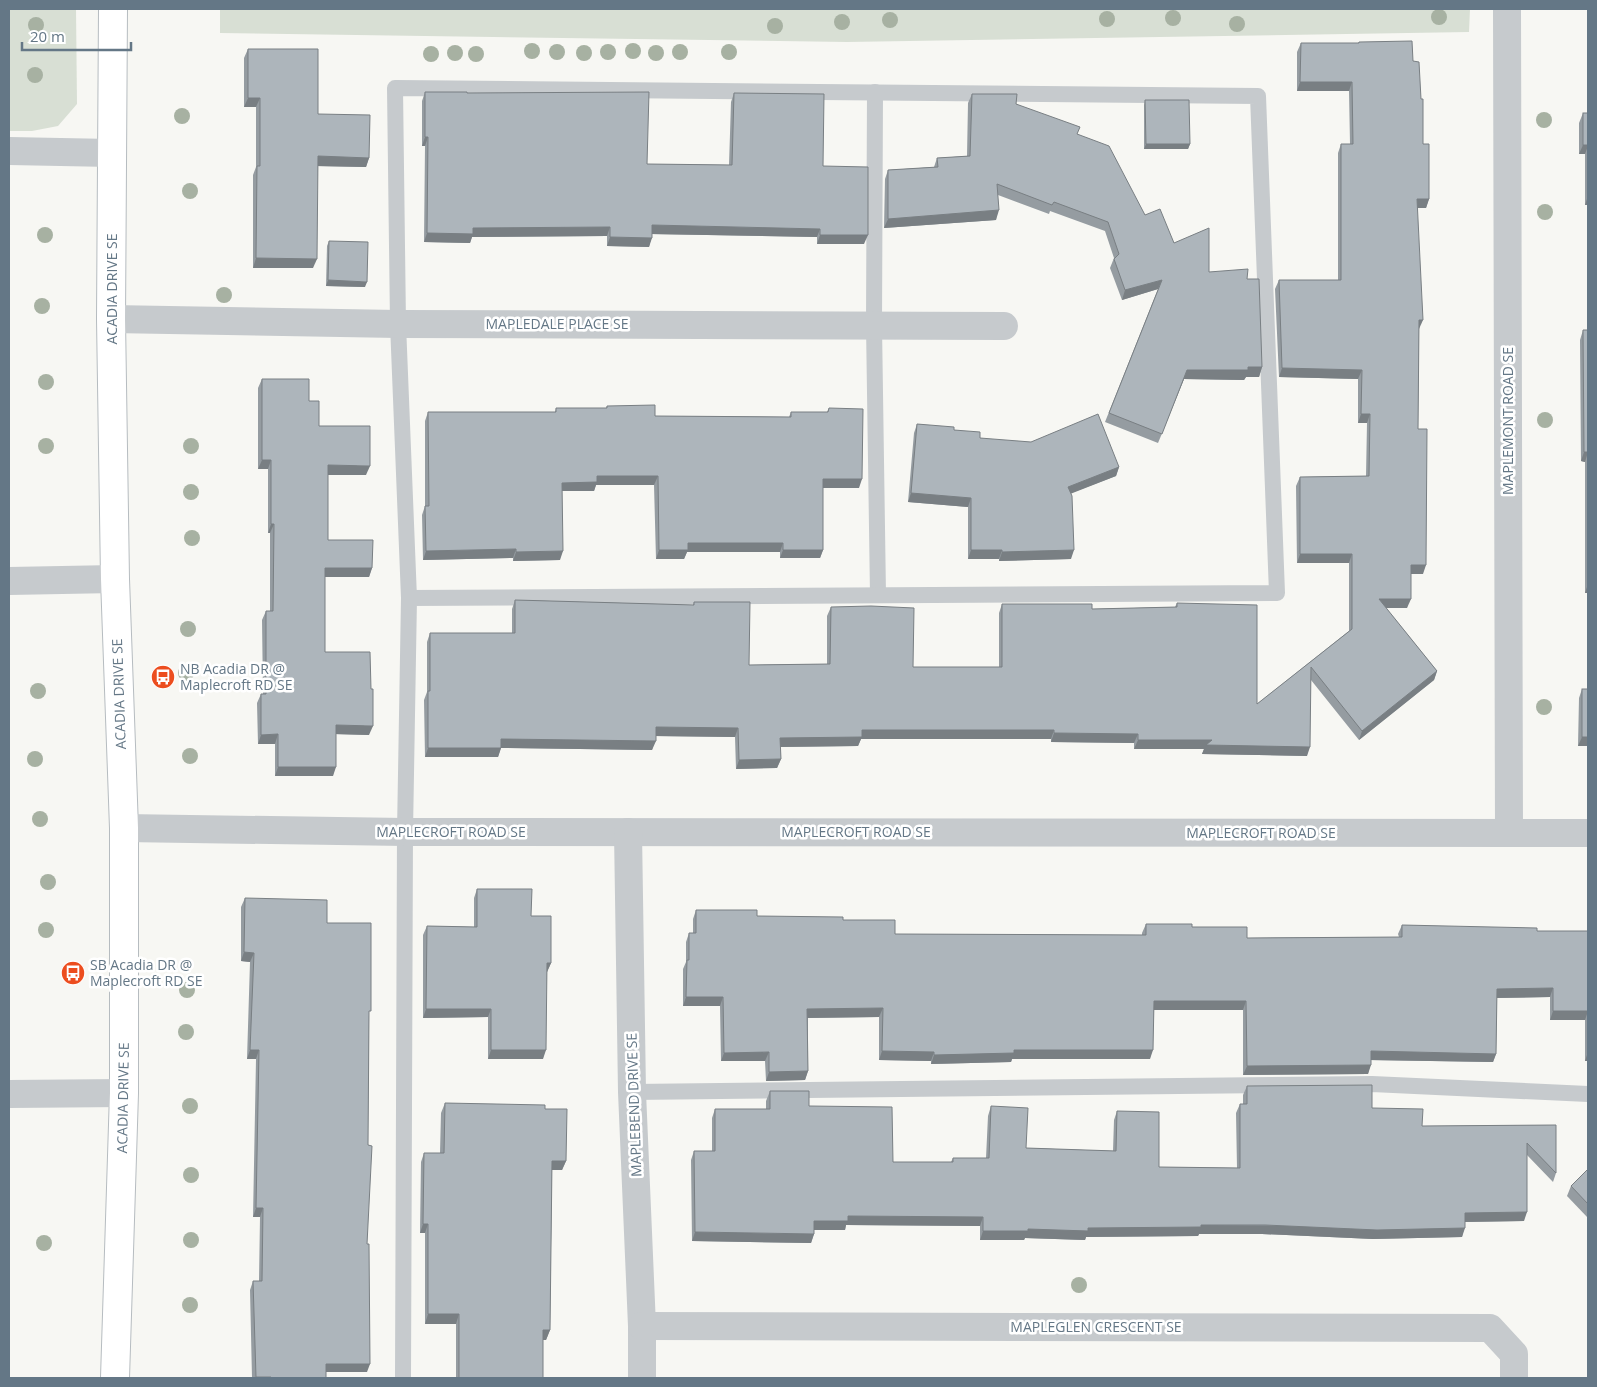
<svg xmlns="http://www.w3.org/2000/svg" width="1597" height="1387" font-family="'Open Sans',sans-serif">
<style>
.green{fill:#d8dfd4}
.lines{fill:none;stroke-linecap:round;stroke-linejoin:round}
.secondary-casing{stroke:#b6bcc0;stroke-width:30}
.lane{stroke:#c6cacd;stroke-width:16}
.street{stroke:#c6cacd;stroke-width:28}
.secondary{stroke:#fff;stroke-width:28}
.tree{fill:#a7b1a2}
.wall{fill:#959ca1}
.shaded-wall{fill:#797f83}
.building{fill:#adb5bb;stroke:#797f83}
.labels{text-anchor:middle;stroke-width:5;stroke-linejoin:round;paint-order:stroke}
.street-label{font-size:14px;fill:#647786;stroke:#fff}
.poi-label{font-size:14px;fill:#647786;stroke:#fff;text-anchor:start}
</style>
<rect width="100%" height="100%" fill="#f7f7f3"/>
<!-- green -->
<g class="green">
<polygon points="9,9 76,9 77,104 58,126 32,131 9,131"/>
<polygon points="220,9 1470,9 1469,32 847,42 220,33"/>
</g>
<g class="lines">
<!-- secondary casing -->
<g class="secondary-casing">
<polyline id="secondary" points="113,9 111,319 115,579 124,828 124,1093 115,1378"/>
</g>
<!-- lane -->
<g class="lane">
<polyline points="875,92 874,325 878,595"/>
<polyline points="632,1092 1372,1084 1588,1094"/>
<polyline points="403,1378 405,832 409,598 398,324 395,88 1258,96 1277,593 409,598"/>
</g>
<!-- street -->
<g class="street">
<polyline points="1507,9 1509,833"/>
<polyline points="9,151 112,153"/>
<polyline points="111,319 398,324 1004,326"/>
<polyline points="9,581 115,579"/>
<polyline points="124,828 405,832 1588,833"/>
<polyline points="628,832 632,1092 642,1326 642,1378"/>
<polyline points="9,1094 124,1093"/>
<polyline points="642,1326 1490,1328 1514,1354 1514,1378"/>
</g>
<!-- secondary -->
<use href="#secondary" class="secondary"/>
</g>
<!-- trees -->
<g class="tree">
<circle cx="1439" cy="17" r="8"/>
<circle cx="1173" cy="18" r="8"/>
<circle cx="1107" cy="19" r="8"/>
<circle cx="890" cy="20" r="8"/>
<circle cx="842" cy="22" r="8"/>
<circle cx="1237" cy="24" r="8"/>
<circle cx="36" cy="25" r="8"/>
<circle cx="775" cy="26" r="8"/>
<circle cx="532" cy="51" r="8"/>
<circle cx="633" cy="51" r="8"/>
<circle cx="557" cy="52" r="8"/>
<circle cx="608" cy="52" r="8"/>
<circle cx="680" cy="52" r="8"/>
<circle cx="729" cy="52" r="8"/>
<circle cx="455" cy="53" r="8"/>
<circle cx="584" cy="53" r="8"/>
<circle cx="656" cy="53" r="8"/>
<circle cx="431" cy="54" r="8"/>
<circle cx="476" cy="54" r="8"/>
<circle cx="35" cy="75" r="8"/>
<circle cx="182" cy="116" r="8"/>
<circle cx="1544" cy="120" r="8"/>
<circle cx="190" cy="191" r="8"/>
<circle cx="1545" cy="212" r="8"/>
<circle cx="45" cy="235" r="8"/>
<circle cx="224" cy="295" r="8"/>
<circle cx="42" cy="306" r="8"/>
<circle cx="46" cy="382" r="8"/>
<circle cx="1545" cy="420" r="8"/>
<circle cx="46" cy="446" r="8"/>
<circle cx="191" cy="446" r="8"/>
<circle cx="191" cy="492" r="8"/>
<circle cx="192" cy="538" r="8"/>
<circle cx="188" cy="629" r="8"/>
<circle cx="186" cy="673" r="8"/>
<circle cx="38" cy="691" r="8"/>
<circle cx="1544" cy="707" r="8"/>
<circle cx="190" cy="756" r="8"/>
<circle cx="35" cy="759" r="8"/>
<circle cx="40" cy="819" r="8"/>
<circle cx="48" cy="882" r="8"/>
<circle cx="46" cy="930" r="8"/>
<circle cx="187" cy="990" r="8"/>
<circle cx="186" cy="1032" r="8"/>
<circle cx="190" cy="1106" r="8"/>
<circle cx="191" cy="1175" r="8"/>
<circle cx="191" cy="1240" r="8"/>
<circle cx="44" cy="1243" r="8"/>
<circle cx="1079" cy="1285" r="8"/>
<circle cx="190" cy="1305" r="8"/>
</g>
<!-- wall -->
<g class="wall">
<polygon points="1359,42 1413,61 1423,144 1429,199 1426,208 1417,208 1419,329 1418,429 1423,574 1411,574 1407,608 1386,608 1437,671 1434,680 1359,740 1311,680 1307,756 1202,754 1204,749 1134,749 1134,743 1051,742 1051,739 861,739 858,746 780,747 781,759 777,768 736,769 735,737 656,736 652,750 501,748 498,757 425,757 424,700 427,692 427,642 430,633 512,633 512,609 515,600 693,605 694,602 749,665 827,664 827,616 831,607 913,667 999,667 999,613 1002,604 1092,609 1175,607 1177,603 1257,704 1349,631 1349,563 1297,563 1296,486 1300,477 1366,476 1367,423 1358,423 1358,379 1279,377 1275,289 1279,280 1338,280 1338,153 1341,144 1350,144 1349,91 1297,91 1297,52 1301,43 1358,43"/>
<polygon points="248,49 318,114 369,158 366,167 318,166 313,268 253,268 253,175 256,167 256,107 244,107 244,58"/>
<polygon points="425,92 467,93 647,164 729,165 731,102 734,93 823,166 864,244 817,244 817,237 652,234 649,247 607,246 607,236 472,237 470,243 424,242 425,146 422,146 422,101"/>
<polygon points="972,94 1016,104 1077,134 1145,215 1174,243 1209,272 1247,279 1262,367 1259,377 1246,377 1244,380 1184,379 1158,443 1105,422 1158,289 1122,300 1110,268 1114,258 1105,231 1050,211 1049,214 998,195 996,220 884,228 885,179 888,170 934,167 937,158 967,156 968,103"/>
<polygon points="1145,100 1190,144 1188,149 1144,149 1144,105"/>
<polygon points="1583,113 1588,113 1588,205 1585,205 1585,154 1579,154 1579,123"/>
<polygon points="329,241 365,287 326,286 327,246"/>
<polygon points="1583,330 1588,330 1588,746 1578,746 1579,698 1582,689 1587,689 1588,593 1585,593 1585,462 1581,461 1580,340"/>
<polygon points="262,379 309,401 319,426 366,475 328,475 328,540 372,568 369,577 325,577 325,652 369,735 336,734 333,776 275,776 275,744 258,744 257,703 261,694 263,694 262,620 266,611 270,611 270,533 268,533 268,469 258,469 258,388"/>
<polygon points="607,406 655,416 789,417 791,412 827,412 829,408 859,488 823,488 823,550 820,558 780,558 780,552 687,552 684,559 656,559 654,485 596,485 594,491 562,491 560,560 513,561 513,558 423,560 422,515 425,506 425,421 428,412 555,412 556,408 606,408"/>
<polygon points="917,424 954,430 980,438 1119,467 1116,476 1071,493 1071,559 999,561 999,559 968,559 968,507 908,502 914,433"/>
<polygon points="477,889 531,916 551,963 547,972 543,1059 488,1059 488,1017 423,1018 423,935 427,926 474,927 474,898"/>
<polygon points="245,898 327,923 369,1017 367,1244 367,1372 326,1372 326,1378 252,1378 250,1290 253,1281 259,1281 260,1217 253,1217 256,1059 247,1059 250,962 241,961 241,907"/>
<polygon points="696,910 757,916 843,920 895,934 1142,935 1142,933 1146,924 1192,927 1247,938 1399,937 1398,934 1402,925 1537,931 1588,931 1588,1061 1585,1061 1585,1020 1550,1020 1550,997 1497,998 1496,1054 1493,1062 1371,1060 1368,1074 1243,1075 1243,1010 1154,1010 1150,1059 1012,1059 1011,1062 931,1064 931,1061 879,1060 879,1017 808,1018 808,1071 805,1080 766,1081 765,1061 721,1061 720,1006 683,1006 683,969 686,962 686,942 689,933 693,933 693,919"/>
<polygon points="1247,1086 1372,1108 1422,1126 1556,1125 1556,1173 1553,1182 1527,1155 1524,1221 1465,1222 1462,1237 1373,1239 1262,1234 1199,1234 1198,1236 1086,1237 1085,1240 1025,1238 1024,1240 980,1240 980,1226 846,1225 845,1230 814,1230 814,1234 811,1243 692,1241 691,1160 694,1151 712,1151 712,1118 715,1109 766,1109 766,1101 770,1091 809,1106 893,1162 951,1162 953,1158 986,1158 988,1116 991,1106 1026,1148 1113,1151 1114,1120 1117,1111 1159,1167 1237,1168 1236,1113 1240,1104 1243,1104 1243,1095"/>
<polygon points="445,1103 545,1109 566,1161 562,1170 552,1170 550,1330 546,1340 543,1340 543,1378 456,1378 456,1324 425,1324 425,1233 420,1233 421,1162 424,1153 440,1153 441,1113"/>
<polygon points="1588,1169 1588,1218 1567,1196 1571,1186"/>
</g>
<!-- shaded-wall -->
<g class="shaded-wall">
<polygon points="1300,82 1352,82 1349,91 1297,91"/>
<polygon points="248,98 260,98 256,107 244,107"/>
<polygon points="425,137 428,137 425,146 422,146"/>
<polygon points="1146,144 1190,144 1188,149 1144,149"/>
<polygon points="1583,145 1588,145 1588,146 1585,154 1579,154"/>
<polygon points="318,156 369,158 366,167 314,166"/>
<polygon points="1588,196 1588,205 1585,205"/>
<polygon points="1417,199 1429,199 1426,208 1414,208"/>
<polygon points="999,210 996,220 884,228 888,219"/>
<polygon points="652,225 820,229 817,237 649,234"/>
<polygon points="610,227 607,236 472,237 470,243 424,242 427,233 473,228"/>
<polygon points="820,235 868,235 864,244 817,244"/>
<polygon points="610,237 652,238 649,247 607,246"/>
<polygon points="256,258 317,259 313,268 253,268"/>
<polygon points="328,280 367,282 365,287 326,286"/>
<polygon points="1162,280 1158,289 1122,300 1125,290"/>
<polygon points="1419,320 1423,320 1419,329"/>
<polygon points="1248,367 1262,367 1259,377 1246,377 1244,380 1184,379 1158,443 1187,370"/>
<polygon points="1282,368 1362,370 1358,379 1279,377"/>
<polygon points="1361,414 1370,414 1367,423 1358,423"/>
<polygon points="1584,452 1588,452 1585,462 1581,461"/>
<polygon points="262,460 271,460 268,469 258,469"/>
<polygon points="328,465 370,466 366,475 325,475"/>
<polygon points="1119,467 1116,476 1065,496 1068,487"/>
<polygon points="597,476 658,476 654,485 596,485 594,491 559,491 562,483"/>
<polygon points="823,479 862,479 859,488 820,488"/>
<polygon points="911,493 971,498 968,507 908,502"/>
<polygon points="271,524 274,524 270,533 268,533"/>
<polygon points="688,543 783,543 780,552 687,552 684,559 656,559 659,550"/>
<polygon points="516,549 513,558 423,560 426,551"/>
<polygon points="783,550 823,550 820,558 780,558"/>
<polygon points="971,550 1002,550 999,559 968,559"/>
<polygon points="1074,550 1071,559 999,561 1002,552"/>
<polygon points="563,551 560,560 513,561 516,552"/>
<polygon points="1300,554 1352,554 1349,563 1297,563"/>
<polygon points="1411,565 1426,565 1423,574 1408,574"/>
<polygon points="325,568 372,568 369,577 322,577"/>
<polygon points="1588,584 1588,593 1585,593"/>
<polygon points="1379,599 1411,599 1407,608 1376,608"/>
<polygon points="1437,671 1434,680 1359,740 1362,731"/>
<polygon points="336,725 373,726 369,735 332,734"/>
<polygon points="656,727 738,728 735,737 652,736"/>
<polygon points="862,730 1054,730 1051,739 861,739 858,746 777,747 780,738"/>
<polygon points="1054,733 1138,734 1134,743 1051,742"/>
<polygon points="278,734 275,744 258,744 261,735"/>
<polygon points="1582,737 1588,737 1588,746 1578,746"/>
<polygon points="501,739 656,741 652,750 501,748 498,757 425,757 428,748"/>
<polygon points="1138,740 1212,740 1310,747 1307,756 1202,754 1204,749 1134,749"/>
<polygon points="781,759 777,768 736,769 739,760"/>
<polygon points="278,767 336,767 333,776 275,776"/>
<polygon points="244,952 254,953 250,962 241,961"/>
<polygon points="547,963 551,963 547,972 544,972"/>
<polygon points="1553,988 1550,997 1493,998 1497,989"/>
<polygon points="686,997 723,997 720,1006 683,1006"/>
<polygon points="1154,1001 1246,1001 1243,1010 1151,1010"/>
<polygon points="883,1008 879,1017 804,1018 807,1009"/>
<polygon points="426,1009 491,1009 488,1017 423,1018"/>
<polygon points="1553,1011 1588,1011 1585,1020 1550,1020"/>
<polygon points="250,1050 259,1050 256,1059 247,1059"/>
<polygon points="491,1050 546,1050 543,1059 488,1059"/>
<polygon points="1014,1050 1153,1050 1150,1059 1012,1059 1011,1062 931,1064 934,1055"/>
<polygon points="882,1051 934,1052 931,1061 879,1060"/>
<polygon points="1371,1051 1496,1054 1493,1062 1367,1060"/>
<polygon points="769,1052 765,1061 721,1061 724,1053"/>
<polygon points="1588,1052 1588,1061 1585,1061"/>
<polygon points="1371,1065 1368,1074 1243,1075 1247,1066"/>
<polygon points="808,1071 805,1080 766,1081 769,1072"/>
<polygon points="552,1161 566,1161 562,1170 549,1170"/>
<polygon points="256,1208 263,1208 260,1217 253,1217"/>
<polygon points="1527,1212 1524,1221 1462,1222 1465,1213"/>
<polygon points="848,1216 983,1217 980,1226 846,1225 845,1230 811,1230 814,1221"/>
<polygon points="423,1224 428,1224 425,1233 420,1233"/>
<polygon points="1201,1225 1465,1228 1462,1237 1373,1239 1262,1234 1199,1234 1198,1236 1086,1237 1085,1240 1025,1238 1024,1240 980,1240 983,1231 1028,1229 1088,1228"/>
<polygon points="695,1232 814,1234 811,1243 692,1241"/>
<polygon points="428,1314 459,1314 456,1324 425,1324"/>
<polygon points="543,1330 550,1330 546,1340 540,1340"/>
<polygon points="326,1364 370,1364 367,1372 323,1372"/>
<polygon points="256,1377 271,1377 271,1378 255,1378"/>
</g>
<!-- building -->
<g class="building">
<polygon points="1412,41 1413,61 1419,62 1421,99 1423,99 1423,144 1429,144 1429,199 1417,199 1423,320 1419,320 1418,429 1427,429 1426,565 1411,565 1411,599 1379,599 1437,671 1362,731 1311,667 1310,747 1206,745 1212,740 1138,740 1138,734 1054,733 1054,730 862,730 862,737 780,738 781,759 739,760 738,728 656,727 656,741 501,739 501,748 428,748 428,691 430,691 430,633 515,633 515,600 694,605 694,602 750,602 749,665 830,664 831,607 871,606 914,608 913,667 1002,667 1002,604 1092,604 1092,609 1177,607 1177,603 1257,605 1257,704 1352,629 1352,554 1300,554 1300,477 1369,476 1370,414 1361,414 1362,370 1282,368 1279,280 1341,280 1341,144 1353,144 1352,82 1300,82 1301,43 1359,43 1359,42"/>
<polygon points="248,49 318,49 318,114 370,115 369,158 318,156 317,259 256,258 257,166 260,166 260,98 248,98"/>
<polygon points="425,92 467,92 467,93 649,92 647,164 732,165 734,93 824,94 823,166 868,167 868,235 820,235 820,229 652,225 652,238 610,237 610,227 473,228 473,234 427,233 428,137 425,137"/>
<polygon points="972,94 1017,94 1016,104 1080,127 1077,134 1109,146 1145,215 1160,209 1174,243 1209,228 1209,272 1248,269 1247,279 1259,279 1262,367 1248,367 1248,370 1187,370 1162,434 1109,413 1162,280 1125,290 1114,259 1119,254 1108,222 1054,202 1052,205 997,184 999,210 888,219 888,170 938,167 937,158 970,156"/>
<polygon points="1145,100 1189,100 1190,144 1146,144"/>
<rect x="1583" y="113" width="5" height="32"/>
<polygon points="329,241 368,242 367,282 328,280"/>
<polygon points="1583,330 1588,330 1588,452 1584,452"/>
<polygon points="262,379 309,379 309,401 319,401 319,426 370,426 370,466 328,465 328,540 373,540 372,568 325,568 325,652 370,652 371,689 373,689 373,726 336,725 336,767 278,767 278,734 261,735 261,694 266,694 266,611 273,611 274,524 271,524 271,460 262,460"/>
<polygon points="655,405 655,416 791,417 791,412 828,412 829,408 863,409 862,479 823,479 823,550 783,550 783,543 688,543 688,550 659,550 658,476 597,476 597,482 562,483 563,551 516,552 516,549 426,551 425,506 429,506 428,412 556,412 556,408 607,408 607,406"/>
<polygon points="1098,414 1119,467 1068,487 1072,496 1074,550 1002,552 1002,550 971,550 971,498 911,493 917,424 954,427 954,430 980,432 980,438 1031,442"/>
<rect x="1582" y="689" width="6" height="48"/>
<polygon points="477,889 532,889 531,916 551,916 551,963 547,963 546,1050 491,1050 491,1009 426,1009 427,926 477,927"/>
<polygon points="245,898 327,900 327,923 371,923 371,1011 369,1011 368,1145 372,1146 367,1244 369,1244 370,1364 326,1364 326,1378 271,1378 271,1377 256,1377 253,1281 262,1281 263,1208 256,1208 259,1050 250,1050 254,953 244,952"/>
<polygon points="696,910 757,910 757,916 843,917 843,920 895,920 895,934 1146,935 1146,924 1192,924 1192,927 1247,927 1247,938 1402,937 1402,925 1537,928 1537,931 1588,931 1588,1052 1588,1011 1553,1011 1553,988 1497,989 1496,1054 1371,1051 1371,1065 1247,1066 1246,1001 1154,1001 1153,1050 1014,1050 1014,1053 934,1055 934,1052 882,1051 883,1008 807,1009 808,1071 769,1072 769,1052 724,1053 723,997 686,997 687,960 689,960 689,933 696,933"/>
<polygon points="1372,1085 1372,1108 1423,1109 1422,1126 1556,1125 1556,1173 1527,1143 1527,1212 1465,1213 1465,1228 1377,1230 1265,1225 1201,1225 1201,1227 1088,1228 1088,1231 1028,1229 1028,1231 983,1231 983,1217 848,1216 848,1221 814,1221 814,1234 695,1232 694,1151 715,1151 715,1109 770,1109 770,1091 809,1091 809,1106 892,1107 893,1162 953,1162 953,1158 989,1158 991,1106 1028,1108 1026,1148 1116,1151 1117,1111 1159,1112 1159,1167 1240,1168 1240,1104 1247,1104 1247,1086"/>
<polygon points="445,1103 545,1105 545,1109 567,1109 566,1161 552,1161 550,1330 543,1330 543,1378 459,1378 459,1314 428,1314 428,1224 423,1224 424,1153 444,1153"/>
<polygon points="1588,1169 1588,1204 1571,1186"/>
</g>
<!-- icons -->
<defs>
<g id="bus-disc" transform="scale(1.25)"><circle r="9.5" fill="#ec4d1e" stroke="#fff"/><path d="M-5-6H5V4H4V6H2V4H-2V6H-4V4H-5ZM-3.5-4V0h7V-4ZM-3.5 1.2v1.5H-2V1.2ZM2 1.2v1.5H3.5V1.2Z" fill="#fff"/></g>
</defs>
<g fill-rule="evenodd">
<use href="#bus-disc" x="163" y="677"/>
<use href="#bus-disc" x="73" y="973"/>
</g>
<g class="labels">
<!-- street labels -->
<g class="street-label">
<text transform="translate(112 289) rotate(-90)" y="5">ACADIA DRIVE SE</text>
<text x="557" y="329">MAPLEDALE PLACE SE</text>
<text transform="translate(1508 421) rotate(-90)" y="5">MAPLEMONT ROAD SE</text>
<text transform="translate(119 694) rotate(-92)" y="5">ACADIA DRIVE SE</text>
<text x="451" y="837">MAPLECROFT ROAD SE</text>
<text x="856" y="837">MAPLECROFT ROAD SE</text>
<text x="1261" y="838">MAPLECROFT ROAD SE</text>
<text transform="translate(123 1098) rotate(-89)" y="5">ACADIA DRIVE SE</text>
<text transform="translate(634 1105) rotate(-92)" y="5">MAPLEBEND DRIVE SE</text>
<text x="1096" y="1332">MAPLEGLEN CRESCENT SE</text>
</g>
<!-- poi labels -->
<g class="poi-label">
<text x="180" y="674">NB Acadia DR @<tspan x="180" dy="16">Maplecroft RD SE</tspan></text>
<text x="90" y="970">SB Acadia DR @<tspan x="90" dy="16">Maplecroft RD SE</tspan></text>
</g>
</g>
<!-- border -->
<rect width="1597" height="1387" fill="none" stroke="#647786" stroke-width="20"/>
<!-- scale -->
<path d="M22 42v8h109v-8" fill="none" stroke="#647786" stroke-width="2.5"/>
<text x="30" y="42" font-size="15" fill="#647786" stroke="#ffffff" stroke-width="4" paint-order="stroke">20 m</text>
</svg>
